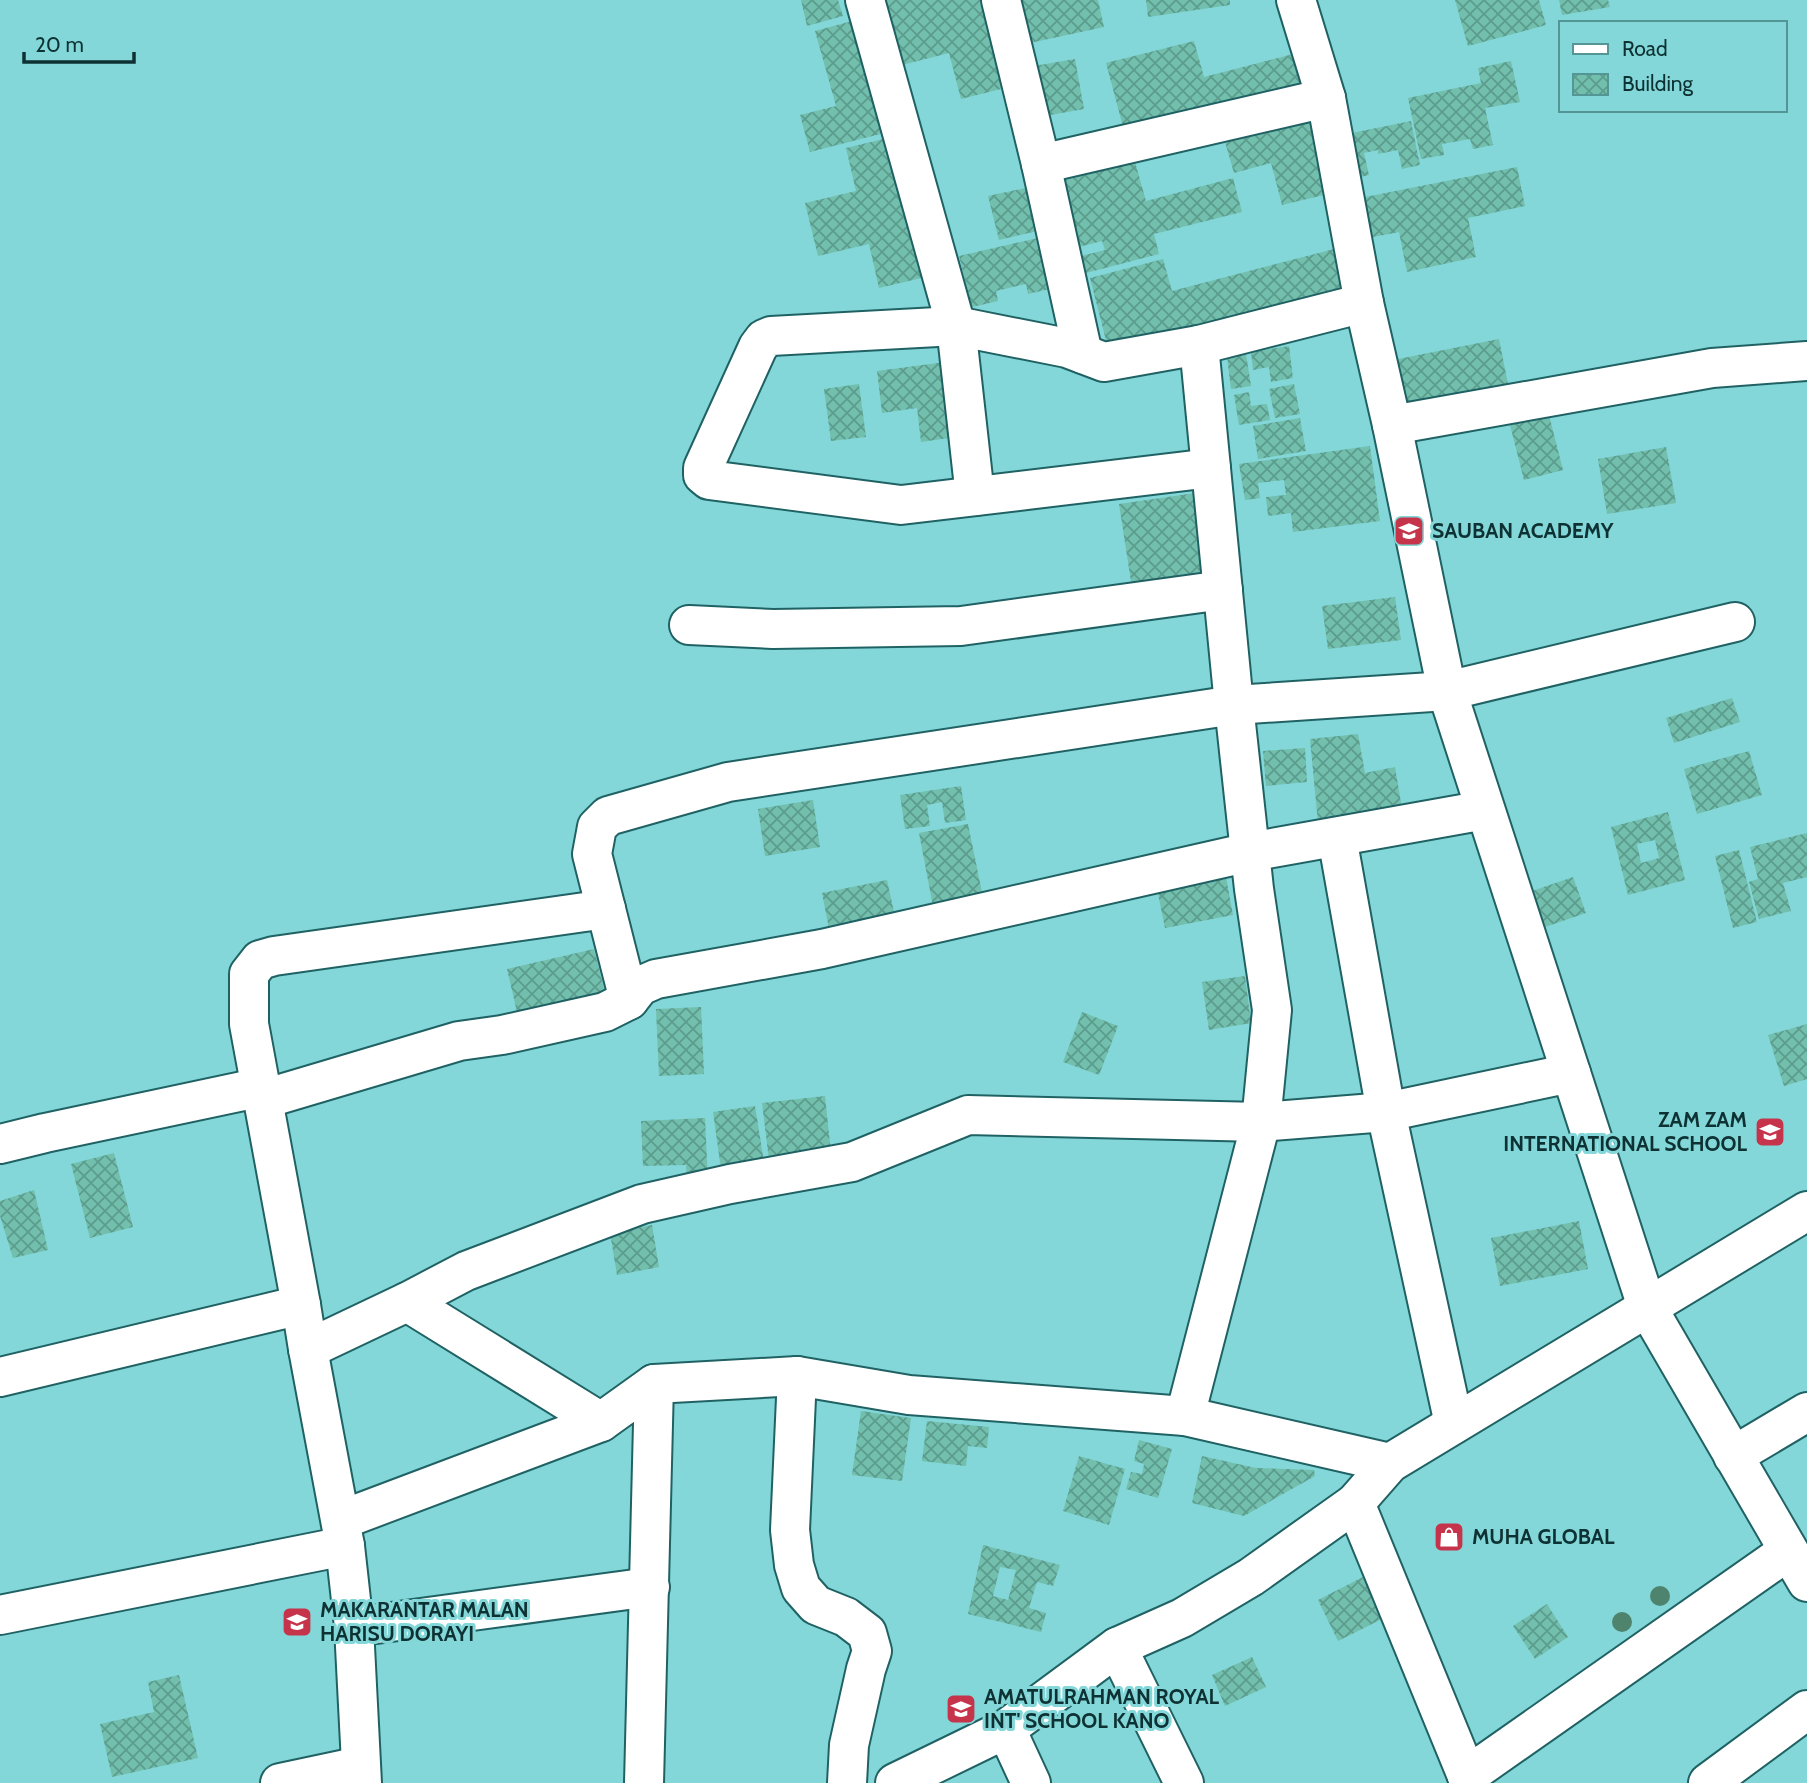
<svg xmlns="http://www.w3.org/2000/svg" width="1807" height="1783" font-family="Cabin,sans-serif">
<style>
.building{fill:url(#building-cross-hatch);fill-rule:evenodd}
.lines{fill:none;stroke-linecap:round;stroke-linejoin:round}
.minor-casing{stroke:#206264;stroke-width:42}
.minor{stroke:#fff;stroke-width:38}
.tree{fill:#4e846d}
.labels{text-anchor:middle;stroke-width:6;stroke-linejoin:round;paint-order:stroke}
.poi-label{font-size:21px;font-weight:bold;fill:#0e3233;stroke:#83d7d8;text-anchor:start}
</style>
<defs>
<pattern id="building-cross-hatch" width="8" height="8" patternUnits="userSpaceOnUse" patternTransform="scale(1.75)"><rect width="8" height="8" fill="#72bfad"/><path d="M0 0l8 8M0 8l8-8" fill="none" stroke="#5c9c8d"/></pattern>
</defs>
<rect width="100%" height="100%" fill="#83d7d8"/>
<!-- building -->
<g class="building">
<polygon points="801,0 838,0 843,16 807,26"/>
<polygon points="885,0 986,0 1009,87 961,99 949,53 902,65"/>
<polygon points="1021,0 1098,0 1104,27 1030,43"/>
<polygon points="1146,0 1230,0 1230,5 1148,17"/>
<polygon points="1455,0 1539,0 1546,25 1468,46"/>
<polygon points="1559,0 1608,0 1610,7 1562,15"/>
<polygon points="863,18 892,131 810,152 800,115 836,106 815,31"/>
<polygon points="1194,41 1204,77 1301,52 1311,90 1126,138 1106,63"/>
<polygon points="1075,59 1084,109 1045,116 1034,66"/>
<polygon points="1511,61 1520,102 1485,108 1493,145 1473,149 1470,139 1442,144 1444,155 1421,159 1408,98 1481,83 1478,68"/>
<polygon points="1307,113 1328,194 1282,205 1271,163 1234,173 1223,135"/>
<polygon points="1411,121 1420,165 1402,169 1398,150 1378,154 1378,150 1364,153 1369,175 1351,179 1342,135"/>
<polygon points="896,136 930,276 879,288 869,244 818,256 805,203 856,191 846,148"/>
<polygon points="1135,162 1146,201 1233,178 1242,212 1154,234 1159,254 1086,273 1081,256 1105,250 1102,241 1079,247 1062,181"/>
<polygon points="1517,167 1525,206 1468,218 1476,257 1407,272 1399,232 1363,239 1355,199"/>
<polygon points="1039,185 1050,228 999,240 988,196"/>
<polygon points="1042,237 1054,288 1028,294 1026,284 996,291 998,301 972,307 959,256"/>
<polygon points="1338,248 1349,291 1220,324 1219,319 1184,328 1188,340 1145,351 1141,335 1121,341 1111,360 1090,278 1163,259 1172,291"/>
<polygon points="1499,339 1510,394 1399,415 1388,361"/>
<polygon points="1289,346 1293,378 1271,382 1269,367 1253,370 1251,352"/>
<polygon points="1246,354 1251,386 1231,389 1227,357"/>
<polygon points="953,361 963,436 921,442 917,408 882,413 877,371"/>
<polygon points="859,384 866,437 831,441 824,389"/>
<polygon points="1294,384 1300,414 1275,418 1269,389"/>
<polygon points="1249,392 1251,406 1267,404 1270,420 1239,425 1234,395"/>
<polygon points="1549,415 1563,470 1524,480 1510,425"/>
<polygon points="1300,418 1306,451 1258,459 1253,426"/>
<polygon points="1370,446 1380,521 1293,532 1291,513 1268,516 1266,497 1286,495 1284,480 1258,483 1260,498 1245,500 1239,464"/>
<polygon points="1666,447 1676,503 1607,514 1598,459"/>
<polygon points="1202,492 1215,576 1132,588 1119,504"/>
<polygon points="1395,597 1401,640 1328,649 1322,606"/>
<polygon points="1732,698 1740,722 1674,743 1666,718"/>
<polygon points="1358,734 1365,773 1395,767 1402,809 1318,823 1310,739"/>
<polygon points="1305,748 1307,782 1266,786 1263,751"/>
<polygon points="1749,751 1762,795 1697,814 1684,769"/>
<polygon points="961,786 966,820 945,823 942,802 927,805 930,826 905,829 900,795"/>
<polygon points="813,800 820,847 765,856 758,809"/>
<path d="M1668,812L1685,880L1628,895L1611,827ZM1655,840L1659,858L1641,863L1637,844Z"/>
<polygon points="968,824 985,907 935,917 919,833"/>
<polygon points="1807,833 1807,877 1783,883 1791,911 1759,919 1749,882 1758,879 1750,847"/>
<polygon points="1739,850 1757,922 1733,928 1715,856"/>
<polygon points="1225,872 1233,915 1165,928 1156,884"/>
<polygon points="1573,877 1586,913 1545,927 1532,891"/>
<polygon points="887,880 896,921 830,934 822,893"/>
<polygon points="594,949 608,1005 520,1025 507,969"/>
<polygon points="1245,976 1251,1023 1209,1030 1202,982"/>
<polygon points="701,1007 704,1074 659,1076 656,1009"/>
<polygon points="1082,1012 1118,1026 1099,1075 1063,1062"/>
<polygon points="1807,1024 1807,1079 1784,1086 1768,1035"/>
<polygon points="825,1096 831,1153 769,1160 762,1103"/>
<polygon points="755,1106 764,1162 721,1169 713,1112"/>
<polygon points="705,1118 708,1182 687,1183 686,1165 643,1166 641,1121"/>
<polygon points="114,1153 133,1227 90,1238 71,1164"/>
<polygon points="34,1190 48,1250 13,1258 0,1216 0,1201"/>
<polygon points="1579,1221 1588,1269 1500,1286 1491,1238"/>
<polygon points="652,1225 659,1267 617,1275 610,1233"/>
<polygon points="861,1411 911,1418 902,1481 852,1475"/>
<polygon points="927,1421 989,1427 987,1448 968,1446 966,1466 922,1461"/>
<polygon points="1139,1440 1172,1449 1158,1498 1126,1489 1131,1472 1142,1474 1144,1464 1134,1461"/>
<polygon points="1079,1456 1125,1469 1109,1525 1063,1511"/>
<polygon points="1202,1456 1256,1468 1314,1470 1315,1476 1244,1516 1192,1503"/>
<path d="M983,1545L1060,1565L1053,1586L1037,1582L1029,1608L1046,1613L1041,1632L968,1614ZM1000,1567L1016,1570L1008,1600L993,1596Z"/>
<polygon points="1365,1576 1386,1617 1338,1641 1318,1600"/>
<polygon points="1547,1604 1568,1637 1535,1659 1513,1626"/>
<polygon points="1252,1657 1266,1687 1225,1706 1212,1675"/>
<polygon points="179,1675 198,1758 112,1777 100,1724 154,1712 148,1682"/>
</g>
<g class="lines">
<!-- minor casing -->
<g class="minor-casing">
<g id="minor">
<polyline points="865,0 956,326 975,496"/>
<polyline points="1001,0 1041,164 1083,354"/>
<polyline points="1296,0 1326,98 1364,303 1392,425 1447,691 1647,1307 1807,1582"/>
<polyline points="1041,164 1326,98"/>
<polyline points="1392,425 1712,368 1807,361"/>
<polyline points="1211,468 901,505 709,480 703,475 703,468 758,347 764,339 771,336 956,326 1067,348 1104,362 1199,345 1364,303"/>
<polyline points="689,625 773,629 961,626 1223,590"/>
<polyline points="1337,837 1386,1112 1454,1424"/>
<polyline points="629,1000 592,854 597,827 608,816 728,782 1234,705 1447,691 1735,622"/>
<polyline points="264,1099 459,1041 502,1035 605,1012 629,1000 640,986 656,979 822,949 1250,852 1485,810"/>
<polyline points="0,1144 45,1133 262,1087"/>
<polyline points="407,1302 601,1422"/>
<polyline points="308,1349 407,1302 466,1271 642,1204 730,1184 852,1162 968,1115 1261,1122 1386,1112 1571,1073"/>
<polyline points="797,1376 790,1530 794,1565 801,1588 816,1605 846,1617 867,1633 872,1651 866,1669 849,1745 847,1783"/>
<polyline points="0,1377 301,1305"/>
<polyline points="654,1384 797,1376 909,1395 1185,1416 1390,1463"/>
<polyline points="1185,1416 1261,1122 1272,1010 1254,889 1234,705 1199,345"/>
<polyline points="1733,1456 1807,1412"/>
<polyline points="1355,1503 1467,1776"/>
<polyline points="341,1520 601,1422 654,1384 644,1783"/>
<polyline points="0,1615 345,1546"/>
<polyline points="354,1627 650,1587"/>
<polyline points="1117,1647 1184,1783"/>
<polyline points="1006,1729 1031,1783"/>
<polyline points="280,1783 360,1766"/>
<polyline points="362,1783 354,1627 345,1546 308,1349 301,1305 249,1024 249,974 260,960 274,956 606,909"/>
<polyline points="895,1783 1006,1729 1117,1647 1182,1618 1251,1577 1355,1503 1390,1463 1807,1211"/>
<polyline points="1471,1783 1467,1776 1788,1551"/>
<polyline points="1708,1783 1807,1710"/>
</g>
</g>
<!-- minor -->
<use href="#minor" class="minor"/>
</g>
<!-- trees -->
<g class="tree">
<circle cx="1660" cy="1596" r="10"/>
<circle cx="1622" cy="1622" r="10"/>
</g>
<!-- icons -->
<defs>
<g id="school-square" transform="scale(1.575)"><rect x="-9" y="-9" width="18" height="18" rx="4" fill="#c5344a" stroke="#83d7d8"/><path d="M0-5L7-2L0 1L-7-2ZM-4 1L0 2.5L4 1V4Q0 6-4 4Z" fill="#fff"/></g>
<g id="shop-square" transform="scale(1.575)"><rect x="-9" y="-9" width="18" height="18" rx="4" fill="#c5344a" stroke="#83d7d8"/><path d="M-5-2.5h2.3a2.7 3.5 0 0 1 5.4 0H5L5.5 6h-11ZM-1.5-2.5h3a1.5 2.3 0 0 0-3 0Z" fill="#fff"/></g>
</defs>
<g fill-rule="evenodd">
<use href="#school-square" x="1409" y="531"/>
<use href="#school-square" x="1770" y="1132"/>
<use href="#shop-square" x="1449" y="1537"/>
<use href="#school-square" x="297" y="1622"/>
<use href="#school-square" x="961" y="1709"/>
</g>
<g class="labels">
<!-- poi labels -->
<g class="poi-label">
<text x="1432" y="538">SAUBAN ACADEMY</text>
<text x="1747" y="1127" text-anchor="end">ZAM ZAM<tspan x="1747" dy="24">INTERNATIONAL SCHOOL</tspan></text>
<text x="1472" y="1544">MUHA GLOBAL</text>
<text x="320" y="1617">MAKARANTAR MALAN<tspan x="320" dy="24">HARISU DORAYI</tspan></text>
<text x="984" y="1704">AMATULRAHMAN ROYAL<tspan x="984" dy="24">INT' SCHOOL KANO</tspan></text>
</g>
</g>
<!-- legend -->
<rect x="1559" y="21" width="228" height="91" fill="#83d7d8" stroke="#549596" stroke-width="2"/>
<rect x="1573" y="44" width="35" height="10" fill="#ffffff" stroke="#549596" stroke-width="2"/>
<text x="1622" y="56" font-size="21" fill="#0e3233">Road</text>
<rect x="1573" y="74" width="35" height="21" fill="url(#building-cross-hatch)" stroke="#549596" stroke-width="2"/>
<text x="1622" y="91" font-size="21" fill="#0e3233">Building</text>
<!-- scale -->
<path d="M24 52v10h110v-10" fill="none" stroke="#0e3233" stroke-width="3.5"/>
<text x="35" y="52" font-size="21" fill="#0e3233" stroke="#83d7d8" stroke-width="5" paint-order="stroke">20 m</text>
</svg>
